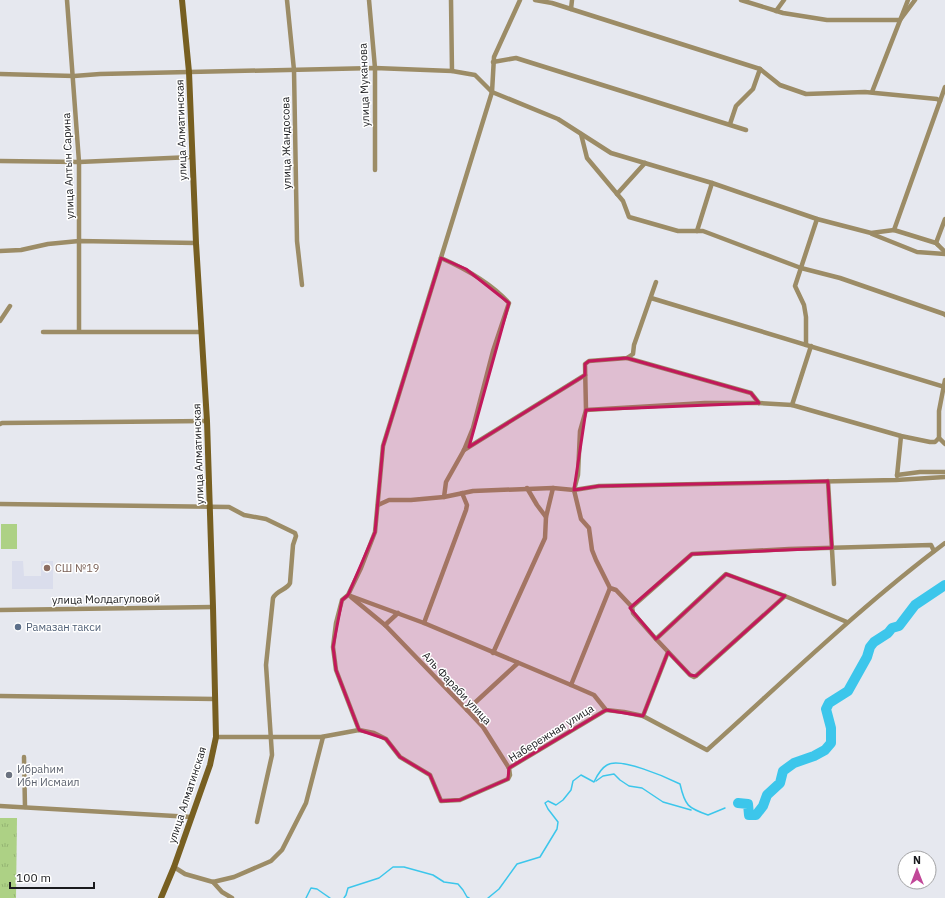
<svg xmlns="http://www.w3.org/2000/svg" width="945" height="898" font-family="'IBM Plex Sans',sans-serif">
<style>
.built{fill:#daddec}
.park{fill:url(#park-tufts)}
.pitch{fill:#add185}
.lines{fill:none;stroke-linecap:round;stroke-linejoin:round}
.stream{stroke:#3cc6eb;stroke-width:1.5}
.river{stroke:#3cc6eb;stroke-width:10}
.street{stroke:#9c8c66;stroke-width:4.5}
.secondary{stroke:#775f21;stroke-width:6}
.marked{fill:#c2185b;fill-opacity:0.2;stroke:#c2185b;stroke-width:3;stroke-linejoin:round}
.education-dot{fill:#8d6e63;stroke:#fff;stroke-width:1.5}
.service-dot{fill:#5c6f8a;stroke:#fff;stroke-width:1.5}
.worship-dot{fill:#6b7280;stroke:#fff;stroke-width:1.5}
.labels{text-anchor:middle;stroke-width:3;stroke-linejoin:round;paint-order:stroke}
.street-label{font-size:11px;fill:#191a1d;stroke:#fff}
.education-label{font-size:11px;fill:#785e54;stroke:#fff;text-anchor:start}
.service-label{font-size:11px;fill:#4e5e75;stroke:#fff;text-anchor:start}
.worship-label{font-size:11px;fill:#5b616d;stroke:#fff;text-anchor:start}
</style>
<defs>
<pattern id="park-tufts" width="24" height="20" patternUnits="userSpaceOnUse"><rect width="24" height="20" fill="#add185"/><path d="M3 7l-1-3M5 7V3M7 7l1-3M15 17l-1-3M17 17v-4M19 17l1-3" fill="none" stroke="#94b372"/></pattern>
</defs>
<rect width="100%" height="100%" fill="#e6e8ef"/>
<!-- built -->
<polygon class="built" points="12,561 23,561 24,576 41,576 41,561 53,561 53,589 12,589"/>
<!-- park -->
<polygon class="park" points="0,818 17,818 16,898 0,898"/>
<!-- pitch -->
<rect class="pitch" x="1" y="524" width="16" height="25"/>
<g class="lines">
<!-- stream -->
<g class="stream">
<polyline points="596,781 603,776 614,774 620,780 629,786 642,788 663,802 691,810"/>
<polyline points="306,898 311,888 317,889 330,898"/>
<polyline points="344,898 346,895 348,888 379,878 393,867 404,867 433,875 444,882 458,884 463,890 467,897 469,898"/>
<path d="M488,898L499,889L517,864L540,857L557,829L558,822L548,809L545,803L548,801L556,805L563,800L571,790L573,781L581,775L594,782C597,776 600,769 607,765C620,757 666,777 680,784C685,806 688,808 708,815L725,808"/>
</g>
<!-- river -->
<polyline class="river" points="738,803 748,804 749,815 756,815 763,806 767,795 780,783 783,771 794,763 814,756 825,750 831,743 831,728 826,709 829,703 848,691 867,657 870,647 874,642 888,633 892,628 899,626 915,605 945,585"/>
<!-- street -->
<g class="street">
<polyline points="67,0 79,162 79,331"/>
<polyline points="287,0 294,70 297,241 302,285"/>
<polyline points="369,0 375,68 375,170"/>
<polyline points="451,0 452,71"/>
<polyline points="535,0 552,3 760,69 753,89 736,106 730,124"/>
<polyline points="741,0 783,13 827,20 900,20 915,0"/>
<polyline points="571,9 572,0"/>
<polyline points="776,11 784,0"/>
<polyline points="493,62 516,58 746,130"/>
<polyline points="760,69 780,85 806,94 865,92 937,99 940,101"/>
<polyline points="0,74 74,76 100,74 375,68 452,71 475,75 492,92 558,119 611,153 712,183 817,219 871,233 894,230 936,243 945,252"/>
<polyline points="872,92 908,0"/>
<polyline points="581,134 587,158 623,201 629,217 678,231 703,231 801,268 840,278 944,314 945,315"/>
<polyline points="0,161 79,162 192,157"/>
<polyline points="617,194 645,163"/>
<polyline points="894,230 945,87"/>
<polyline points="697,231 712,183"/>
<polyline points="872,234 917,252 945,254"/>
<polyline points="938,245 936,243 945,219"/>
<polyline points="0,251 21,250 48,244 79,241 196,243"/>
<polyline points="656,282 634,345 633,354 627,358 589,361 585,364 586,410 580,431 578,475 574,490 581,519 589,528 592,550 596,560 610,588 616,590 632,607 633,613 656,639 690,675 694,677 696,676 785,596"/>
<polyline points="651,298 945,387"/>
<polyline points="0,321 10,306"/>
<polyline points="43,332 201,332"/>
<polyline points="806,345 806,317 804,305 795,286 817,219"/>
<polyline points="627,358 751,393 759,403"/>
<polyline points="792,405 811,346"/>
<polyline points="586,410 705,403 759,403 792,405 901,436 930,442 935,442 939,438 939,411 945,380"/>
<polyline points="0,424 2,423 207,421"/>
<polyline points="939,438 945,444"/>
<polyline points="464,450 585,375"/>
<polyline points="897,475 920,472 945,472"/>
<polyline points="897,476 901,436"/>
<polyline points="828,481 834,584"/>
<polyline points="444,497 473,491 553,488 574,490 599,486 896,480 945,477"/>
<path d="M0,504L229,507L244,515L266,519L295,533L296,536L293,545L290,583C287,590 277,590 273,598L266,665L272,755L257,822"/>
<path d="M378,505L389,500H411L444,497L446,482L464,450L473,428L493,351L509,303C490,282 466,269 441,258"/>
<polyline points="546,517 553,488"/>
<path d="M348,595L424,623L571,685L594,695L606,710L624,712L643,716L707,750C785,680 861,606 945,543"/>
<polyline points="351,597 385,625 467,710 483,727 509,768"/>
<polyline points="632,607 692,554 789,549 931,545 934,551"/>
<polyline points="0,610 213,607"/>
<polyline points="424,623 466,510 467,505 462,493"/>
<polyline points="385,625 398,613"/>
<polyline points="656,639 726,574 785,596 847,622"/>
<polyline points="493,653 545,538 546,517 537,505 527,488"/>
<polyline points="571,685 610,588"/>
<polyline points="0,696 215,699"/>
<polyline points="467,710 518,663"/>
<polyline points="643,716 668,652"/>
<polyline points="359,730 336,670 333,647 336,623 342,600 348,595 361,568 375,532 383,446 492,92 494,57 520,0"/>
<polyline points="216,737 321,737 359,730 374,733 386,739 400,757 430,775 441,801 460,800 508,779 510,775 509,768"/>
<polyline points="24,757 25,807"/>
<polyline points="509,768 606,710"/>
<polyline points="0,806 192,817"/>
<polyline points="174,867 185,874 213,882 234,877 271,861 282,850 306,803 323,737"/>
<polyline points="213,882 222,892 232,898"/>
</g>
<!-- secondary -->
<polyline class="secondary" points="161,898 174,867 210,765 216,737 213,607 207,421 196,243 189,72 182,0"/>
</g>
<!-- marked area -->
<path class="marked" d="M441,258L466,269L509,303L469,447L585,375V364L589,361L627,358L751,393L759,403L586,410L574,490L599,486L828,481L832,548L692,554L630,608L656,639L726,574L785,596L696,676L690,675L668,652L643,716L606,710L509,768L508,779L460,800L441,801L430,775L400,757L386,739L359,730L336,670L333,647L342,600L348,595L375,532L383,446Z"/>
<!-- markers -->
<circle class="education-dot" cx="47" cy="568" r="4"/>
<circle class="service-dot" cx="18" cy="627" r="4"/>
<circle class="worship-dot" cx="9" cy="775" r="4"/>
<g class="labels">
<!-- street labels -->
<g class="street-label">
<text transform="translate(364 85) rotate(-92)" y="4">улица Муканова</text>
<text transform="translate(181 130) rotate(-92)" y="4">улица Алматинская</text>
<text transform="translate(286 143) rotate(-91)" y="4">улица Жандосова</text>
<text transform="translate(68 166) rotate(-92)" y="4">улица Алтын Сарина</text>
<text transform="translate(198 454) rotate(-92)" y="4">улица Алматинская</text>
<text transform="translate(106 599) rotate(-1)" y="4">улица Молдагуловой</text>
<text transform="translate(457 688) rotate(47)" y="4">Аль Фараби улица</text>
<text transform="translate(551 733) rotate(-32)" y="4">Набережная улица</text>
<text transform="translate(187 795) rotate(-72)" y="4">улица Алматинская</text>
</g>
<!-- education labels -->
<g class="education-label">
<text x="55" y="572">СШ №19</text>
</g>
<!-- service labels -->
<g class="service-label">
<text x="26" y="631">Рамазан такси</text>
</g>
<!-- worship labels -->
<g class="worship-label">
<text x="17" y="773">Ибраһим<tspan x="17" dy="13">Ибн Исмаил</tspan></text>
</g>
</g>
<!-- north arrow -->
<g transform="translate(917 870)"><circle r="19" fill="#ffffff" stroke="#a3a3a5"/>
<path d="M0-3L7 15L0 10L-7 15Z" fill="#c14798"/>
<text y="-6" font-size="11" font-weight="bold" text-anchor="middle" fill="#191a1d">N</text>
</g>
<!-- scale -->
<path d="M10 882v6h84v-6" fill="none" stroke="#191a1d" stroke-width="2"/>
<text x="16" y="882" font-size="12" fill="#191a1d" stroke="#ffffff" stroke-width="3" paint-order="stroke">100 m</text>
</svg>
